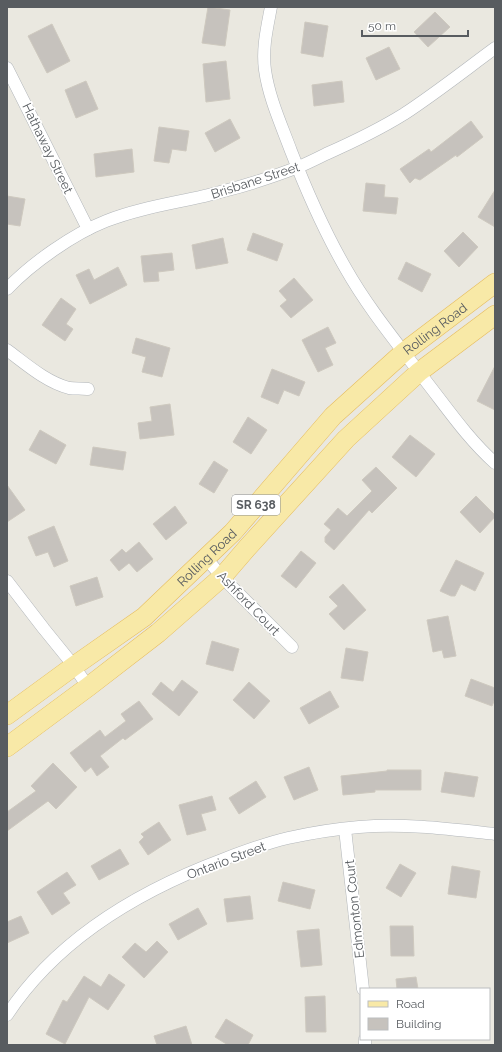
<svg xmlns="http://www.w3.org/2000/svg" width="502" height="1052" font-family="Raleway,sans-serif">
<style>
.building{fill:#c6c2bd;stroke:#cec9bf}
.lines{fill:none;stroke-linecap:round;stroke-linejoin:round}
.street-casing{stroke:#b2b6ba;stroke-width:13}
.primary-casing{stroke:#e6bc5d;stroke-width:20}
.street{stroke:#fff;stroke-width:12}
.primary{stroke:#f8e9a7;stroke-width:19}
.labels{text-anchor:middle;stroke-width:3.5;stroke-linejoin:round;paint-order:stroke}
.shield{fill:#fff;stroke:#8a8d90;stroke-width:1}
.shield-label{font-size:12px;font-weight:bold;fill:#585c60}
.street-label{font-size:13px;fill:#585c60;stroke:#fff}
</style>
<rect width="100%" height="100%" fill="#eae8e0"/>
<!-- building -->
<g class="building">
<polygon points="208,7 230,10 225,46 202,43"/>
<polygon points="435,12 450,27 428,47 414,32"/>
<polygon points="305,22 328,26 323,57 301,53"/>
<polygon points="52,24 70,61 47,73 28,36"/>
<polygon points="389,47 400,69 376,80 366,58"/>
<polygon points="226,61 230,99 206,102 203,64"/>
<polygon points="86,81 98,109 76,118 65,90"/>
<polygon points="342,81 344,102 314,106 312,85"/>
<polygon points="230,119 240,138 215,152 205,133"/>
<polygon points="471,121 483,137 457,157 456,155 420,180 415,178 410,183 400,169 429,149 431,152"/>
<polygon points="159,127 189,131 186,151 172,149 169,163 154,161"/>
<polygon points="132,149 134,172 96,177 94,154"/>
<polygon points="366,183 385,185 384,197 398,198 396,214 363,211"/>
<polygon points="495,190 495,227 478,217"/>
<polygon points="7,196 25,199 20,226 7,224"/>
<polygon points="463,232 478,247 459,267 444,251"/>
<polygon points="253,233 283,244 277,261 247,250"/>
<polygon points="223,238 228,263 196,269 192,245"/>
<polygon points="172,253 174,270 158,272 159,281 144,282 141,256"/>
<polygon points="406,262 431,274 422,292 398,279"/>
<polygon points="118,267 127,285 90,304 76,275 89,269 94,280"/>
<polygon points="294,278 313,300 291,318 280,306 287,300 279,291"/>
<polygon points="61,298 76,309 66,324 73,329 65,341 42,325"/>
<polygon points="328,327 336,343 325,348 333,365 318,372 302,340"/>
<polygon points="136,338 170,348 162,377 142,372 146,357 132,353"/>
<polygon points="495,366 495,410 477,401"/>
<polygon points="272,369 305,382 299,396 284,390 278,404 261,397"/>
<polygon points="170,404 174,435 140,439 138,423 152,421 150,407"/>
<polygon points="248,417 267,430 251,454 233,442"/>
<polygon points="40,430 66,445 56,464 29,450"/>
<polygon points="410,435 435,454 416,477 392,457"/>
<polygon points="93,447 126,452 123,470 90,465"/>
<polygon points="214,461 228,470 214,493 199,484"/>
<polygon points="376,467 397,488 372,513 369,510 334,550 325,542 325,537 331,530 324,524 338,508 347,516 372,491 362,480"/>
<polygon points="7,485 25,510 7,522"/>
<polygon points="476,496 495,515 495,517 480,533 460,512"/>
<polygon points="175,506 187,523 166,540 153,524"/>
<polygon points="54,526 68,561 54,567 48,552 36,556 28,537"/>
<polygon points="139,542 153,559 137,572 129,563 119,571 110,560 122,549 126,553"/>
<polygon points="301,551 316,563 296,588 281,576"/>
<polygon points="456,560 484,573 475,591 461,584 455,596 451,596 440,591"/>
<polygon points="97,577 103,597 76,606 70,586"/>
<polygon points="343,584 366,610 344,630 329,614 338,606 329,597"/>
<polygon points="448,616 456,656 444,658 442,650 433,652 427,620"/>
<polygon points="212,641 239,649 233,671 206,664"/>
<polygon points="346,648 368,652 363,681 341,678"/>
<polygon points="471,679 495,688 495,699 492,706 465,696"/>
<polygon points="182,680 198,692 179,716 152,694 161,682 173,692"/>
<polygon points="249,682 270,701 254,719 233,700"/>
<polygon points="330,691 339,707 309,724 300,708"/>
<polygon points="139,701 153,719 125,740 123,738 100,756 109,767 97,776 91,767 85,772 70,753 100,730 105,737 126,721 121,714"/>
<polygon points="53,763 77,787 56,809 48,801 7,831 7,812 36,791 31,786"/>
<polygon points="309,767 318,790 294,800 284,777"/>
<polygon points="387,770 421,770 421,790 375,790 375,792 343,795 341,776 387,771"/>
<polygon points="445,772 478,777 474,797 441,792"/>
<polygon points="256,781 266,797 239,814 229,798"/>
<polygon points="212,796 216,810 201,814 206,830 187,835 179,805"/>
<polygon points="159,822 171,840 148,855 139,842 144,837 141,834"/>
<polygon points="120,849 129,864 99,880 91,866"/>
<polygon points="400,864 416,873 401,897 386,888"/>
<polygon points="452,866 480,871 476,898 448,894"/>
<polygon points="67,872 76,885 63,893 70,903 52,915 37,892"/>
<polygon points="283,882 315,890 310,909 278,901"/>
<polygon points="250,896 253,919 227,922 224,899"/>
<polygon points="198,908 207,924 178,940 169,924"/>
<polygon points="21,916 29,933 7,943 7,922"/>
<polygon points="390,926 413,926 414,956 391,956"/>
<polygon points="319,929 322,965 301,967 297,931"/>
<polygon points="157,941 168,952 144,978 122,957 135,943 146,952"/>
<polygon points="109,974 125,985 108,1010 89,997 65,1044 46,1034 63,1000 67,1002 84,976 101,987"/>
<polygon points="416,977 418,989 397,989 396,979"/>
<polygon points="325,996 326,1032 306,1032 305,997"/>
<polygon points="226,1019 253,1035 248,1045 228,1045 215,1037"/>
<polygon points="186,1026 192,1045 157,1045 154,1036"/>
</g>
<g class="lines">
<!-- street casing -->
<g class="street-casing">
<g id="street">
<path d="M271,7C267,28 262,49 265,70C269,98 281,124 291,151C307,192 324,231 346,269C368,308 398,344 425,380C447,408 468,439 495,463"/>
<polyline points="7,68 88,229"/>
<path d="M7,289C32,263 73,234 106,221C144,206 185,202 224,191C248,185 272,177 296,168C306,164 316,159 326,154C353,142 380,129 404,114C436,93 465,70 495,48"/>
<path d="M7,350C26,364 46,382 69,388C75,389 82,388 88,389"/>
<polyline points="206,558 222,577 292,647"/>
<polyline points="7,581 44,629 74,666 88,687"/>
<polyline points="345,829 363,989"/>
<path d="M7,1015C57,939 141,890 224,859C245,851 266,843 288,838C311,833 335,829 359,827C405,823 450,829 495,834"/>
<polyline points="365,1045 365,1039"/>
</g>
</g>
<!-- primary casing -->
<g class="primary-casing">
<g id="primary">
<path id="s1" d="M7,715L74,666L144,617L233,532L333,416L404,352L495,283"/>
<polyline points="7,747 88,687 158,633 222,577 247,548 346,439 419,372 495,315"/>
</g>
</g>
<!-- street -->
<use href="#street" class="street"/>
<!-- primary -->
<use href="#primary" class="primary"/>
</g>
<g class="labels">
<!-- shield labels -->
<rect class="shield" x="232" y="495" width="48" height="20" rx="3"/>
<g class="shield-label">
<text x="256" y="509">SR 638</text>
</g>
<!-- street labels -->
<g class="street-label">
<text transform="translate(48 148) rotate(64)" y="5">Hathaway Street</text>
<text transform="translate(255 180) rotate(-18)" y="5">Brisbane Street</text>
<text dy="5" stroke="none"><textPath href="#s1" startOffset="579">Rolling Road</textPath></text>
<text dy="5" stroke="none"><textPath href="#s1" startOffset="255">Rolling Road</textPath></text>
<text transform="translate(249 603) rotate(46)" y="5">Ashford Court</text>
<text transform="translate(226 860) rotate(-21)" y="5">Ontario Street</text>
<text transform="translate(354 909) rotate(-96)" y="5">Edmonton Court</text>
</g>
</g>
<!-- border -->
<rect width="502" height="1052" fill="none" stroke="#585c60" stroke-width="16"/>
<!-- legend -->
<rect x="360" y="988" width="130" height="52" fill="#ffffff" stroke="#bcbebf"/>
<rect x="368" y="1001" width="20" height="6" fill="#f8e9a7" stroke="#bcbebf"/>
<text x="396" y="1008" font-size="12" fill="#585c60">Road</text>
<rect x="368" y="1018" width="20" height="12" fill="#c6c2bd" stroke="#bcbebf"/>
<text x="396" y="1028" font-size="12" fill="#585c60">Building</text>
<!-- scale -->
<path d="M362 30v6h106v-6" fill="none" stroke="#585c60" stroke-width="2"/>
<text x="368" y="30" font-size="12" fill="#585c60" stroke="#ffffff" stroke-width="3" paint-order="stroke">50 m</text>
</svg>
